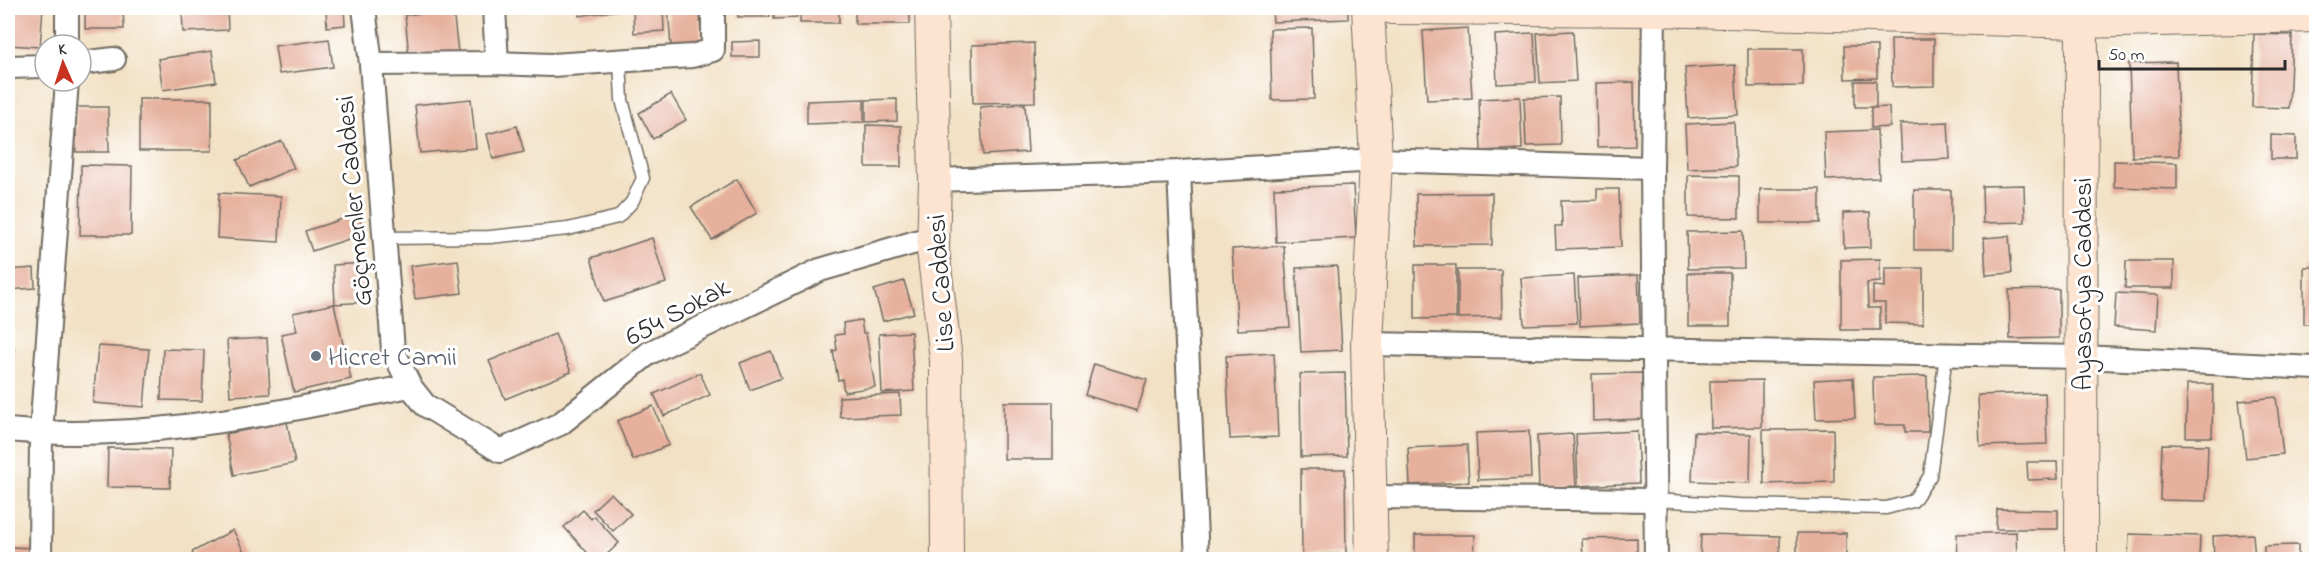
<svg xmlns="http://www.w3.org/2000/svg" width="2324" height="567" font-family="'Indie Flower',sans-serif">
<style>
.building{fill:#e6b09d}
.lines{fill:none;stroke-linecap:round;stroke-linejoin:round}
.lane-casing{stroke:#716b61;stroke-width:15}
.street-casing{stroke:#716b61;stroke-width:26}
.secondary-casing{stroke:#716b61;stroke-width:34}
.lane{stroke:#fff;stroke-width:12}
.street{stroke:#fff;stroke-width:22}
.secondary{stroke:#fde4d1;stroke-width:32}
.worship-dot{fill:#6b7280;stroke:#fff;stroke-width:2}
.labels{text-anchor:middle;stroke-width:6;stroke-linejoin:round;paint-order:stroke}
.street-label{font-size:27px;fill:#2b2b2b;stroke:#fff}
.worship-label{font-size:27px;fill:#5b616d;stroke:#fff;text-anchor:start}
</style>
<rect width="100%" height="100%" fill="#fff"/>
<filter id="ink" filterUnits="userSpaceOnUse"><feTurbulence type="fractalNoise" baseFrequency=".0167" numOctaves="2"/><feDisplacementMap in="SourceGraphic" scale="12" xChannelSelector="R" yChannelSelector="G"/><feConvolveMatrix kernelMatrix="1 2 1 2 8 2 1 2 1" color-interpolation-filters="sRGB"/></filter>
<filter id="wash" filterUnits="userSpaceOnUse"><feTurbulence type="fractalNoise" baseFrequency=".008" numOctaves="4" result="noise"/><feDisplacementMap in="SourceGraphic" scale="24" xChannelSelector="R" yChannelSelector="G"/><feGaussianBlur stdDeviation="1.35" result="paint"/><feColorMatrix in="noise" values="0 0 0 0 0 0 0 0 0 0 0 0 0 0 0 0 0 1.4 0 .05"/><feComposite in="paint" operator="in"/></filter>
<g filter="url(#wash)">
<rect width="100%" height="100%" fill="#f2e1c5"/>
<g id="blocks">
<!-- building -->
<g class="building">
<polygon points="8,8 43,8 40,47 8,45"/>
<polygon points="85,8 123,8 124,29 85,29"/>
<polygon points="182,8 227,8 228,30 183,32"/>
<polygon points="326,8 344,8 345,25 327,27"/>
<polygon points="578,8 626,8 626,9 579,16"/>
<polygon points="663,8 664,31 634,33 633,9"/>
<polygon points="668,8 699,8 702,44 671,47"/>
<rect x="738" y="8" width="32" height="9"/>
<polygon points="774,8 796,8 797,18 774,19"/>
<rect x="800" y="8" width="39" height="15"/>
<rect x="855" y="8" width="55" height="16"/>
<polygon points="1272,8 1348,8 1348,19 1273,22"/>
<polygon points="453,10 458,52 409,57 405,15"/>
<polygon points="1312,28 1314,99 1272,100 1270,29"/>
<polygon points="1468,28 1472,98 1427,100 1423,31"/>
<polygon points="1573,31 1576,81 1540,83 1537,33"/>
<polygon points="1534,33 1536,82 1497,84 1495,35"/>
<polygon points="2254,34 2292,35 2289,108 2252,107"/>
<polygon points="329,39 333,67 279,74 275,46"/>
<polygon points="1891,39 1934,39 1934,86 1892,87"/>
<polygon points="760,41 760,57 732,57 732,42"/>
<polygon points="1034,43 1035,102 973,103 972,45"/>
<polygon points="1844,46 1877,46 1877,78 1845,79"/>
<polygon points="1748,49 1803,49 1803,86 1748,87"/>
<polygon points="212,51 216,82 163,90 158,59"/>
<polygon points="2176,62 2179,156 2132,157 2129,63"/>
<polygon points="1735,65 1738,115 1688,118 1685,68"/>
<rect x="1855" y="81" width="21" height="26"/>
<polygon points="1634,82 1635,146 1597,147 1596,83"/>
<polygon points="671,94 686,120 653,139 639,113"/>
<polygon points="1520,97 1522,149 1481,151 1479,99"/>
<polygon points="1560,97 1561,145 1526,146 1524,98"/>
<rect x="139" y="99" width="73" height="52"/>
<polygon points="471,99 476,148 420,153 415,105"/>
<polygon points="864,99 864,122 807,124 807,101"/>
<polygon points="897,99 897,121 866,122 866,100"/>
<polygon points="1025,104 1028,152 983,155 980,107"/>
<polygon points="76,107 108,107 109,152 76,152"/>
<polygon points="1889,107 1890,127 1871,128 1871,108"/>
<polygon points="1734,122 1736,167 1687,169 1685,124"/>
<polygon points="1948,122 1950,159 1902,161 1900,124"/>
<polygon points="866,125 901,126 901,167 866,167"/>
<polygon points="517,126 524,152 493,159 487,134"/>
<polygon points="1877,130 1879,178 1826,180 1824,132"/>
<polygon points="2271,135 2296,136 2296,159 2271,159"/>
<polygon points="282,141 294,168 249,187 237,160"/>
<polygon points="2114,161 2177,163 2177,189 2114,187"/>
<polygon points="81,165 132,166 131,235 80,235"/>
<polygon points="1688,175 1739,176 1739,218 1688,217"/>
<polygon points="737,179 757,213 712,240 691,207"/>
<polygon points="1353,185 1356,238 1276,242 1274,188"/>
<polygon points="2024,185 2025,222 1983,223 1982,186"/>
<polygon points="1597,189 1619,189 1621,247 1556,249 1555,226 1562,226 1561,201 1597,200"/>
<rect x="1760" y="189" width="60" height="34"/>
<rect x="1914" y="190" width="37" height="60"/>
<polygon points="219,193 281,196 279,242 217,238"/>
<polygon points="1492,193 1492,245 1417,246 1416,194"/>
<polygon points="1870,212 1871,247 1844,248 1843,213"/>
<polygon points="358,214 364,234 312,251 305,231"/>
<polygon points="1743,231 1744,268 1688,269 1687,232"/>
<polygon points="2009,236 2012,273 1986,275 1984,238"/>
<polygon points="652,238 666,283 604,302 591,258"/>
<polygon points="1284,246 1290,327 1238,330 1232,249"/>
<polygon points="1880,259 1880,282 1867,283 1868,308 1880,308 1880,330 1841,330 1841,260"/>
<polygon points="458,260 462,293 415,299 410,266"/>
<polygon points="2126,261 2174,261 2174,288 2125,288"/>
<polygon points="366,263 368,302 335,304 333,265"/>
<polygon points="1415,265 1456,265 1456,318 1415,319"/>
<polygon points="1337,266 1342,350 1301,352 1296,268"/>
<rect x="2304" y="267" width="12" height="57"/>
<polygon points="34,268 35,288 8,290 8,270"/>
<polygon points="1885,268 1923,268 1923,324 1885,323 1885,303 1873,303 1873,286 1885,287"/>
<polygon points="1458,270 1501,270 1502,317 1458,318"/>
<rect x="1688" y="273" width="42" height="53"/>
<polygon points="1574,275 1577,323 1524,325 1521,278"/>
<polygon points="1638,275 1640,323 1580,326 1578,278"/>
<polygon points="904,281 914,313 883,321 874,290"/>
<polygon points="2059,289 2059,338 2010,339 2009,290"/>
<polygon points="2116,293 2158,295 2156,330 2114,327"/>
<polygon points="334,304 351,379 294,392 281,334 297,331 293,313"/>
<polygon points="861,320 863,333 866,333 875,387 844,392 842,379 838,380 833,351 837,350 835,335 844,334 843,323"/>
<polygon points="911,332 914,391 882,393 879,334"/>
<polygon points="555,334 571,372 505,399 489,361"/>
<polygon points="267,338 270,394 230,396 227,340"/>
<polygon points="98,346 149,349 144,407 93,403"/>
<polygon points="8,347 14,348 9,397 8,397"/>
<polygon points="163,349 204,350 202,401 161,400"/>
<polygon points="771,351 781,378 750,390 740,363"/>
<polygon points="1274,353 1278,437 1230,439 1226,356"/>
<polygon points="1094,364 1147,380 1137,411 1085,395"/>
<polygon points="700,373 710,395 664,416 654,394"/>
<polygon points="1345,373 1347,456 1301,457 1300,374"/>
<polygon points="1642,373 1643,419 1593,421 1592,374"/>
<polygon points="1927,376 1928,432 1905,432 1905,425 1874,425 1873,377"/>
<polygon points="1853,378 1855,418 1816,419 1814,380"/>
<polygon points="1762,380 1762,427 1711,428 1710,381"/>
<polygon points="2187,384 2213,384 2212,437 2186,437"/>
<polygon points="2045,393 2047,444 1980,446 1978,395"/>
<polygon points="900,394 901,415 840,417 839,397"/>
<polygon points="2276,397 2283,454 2246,458 2239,401"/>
<rect x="1004" y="402" width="49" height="57"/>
<polygon points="653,406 669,445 633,460 617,421"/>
<polygon points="287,422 295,463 234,475 226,434"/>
<polygon points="1833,429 1834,482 1764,484 1763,430"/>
<polygon points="1529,431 1531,478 1478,480 1476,433"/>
<polygon points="1637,431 1639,483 1578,486 1576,434"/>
<polygon points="1694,432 1751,434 1750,483 1692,481"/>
<polygon points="1573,434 1576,486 1539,488 1537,436"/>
<polygon points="2162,444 2208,445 2206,501 2160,500"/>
<polygon points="1467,445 1469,482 1410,485 1408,448"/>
<polygon points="108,448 171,449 170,488 107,487"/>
<polygon points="2027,462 2057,462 2058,479 2028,480"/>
<polygon points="1301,469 1345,469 1346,554 1302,555"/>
<polygon points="611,493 631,514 613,531 593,510"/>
<polygon points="1997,509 2058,510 2058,529 1996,529"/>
<polygon points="583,510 591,519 594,516 619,543 601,560 594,560 564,527"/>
<polygon points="233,530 247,558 196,560 192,552"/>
<polygon points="2016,532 2017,560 1958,560 1957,534"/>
<rect x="1797" y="533" width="49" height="27"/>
<polygon points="1701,534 1780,536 1780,560 1700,560"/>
<polygon points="2129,534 2200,536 2199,560 2128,560"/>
<polygon points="2253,534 2255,560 2214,560 2213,536"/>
<polygon points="1415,535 1475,535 1474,560 1415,560"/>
<polygon points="1637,538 1637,560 1583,560 1582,539"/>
<polygon points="2298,545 2298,560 2264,560 2264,546"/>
<polygon points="8,547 34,548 33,560 8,560"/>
</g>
</g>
</g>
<g filter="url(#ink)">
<use href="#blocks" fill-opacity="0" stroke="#716b61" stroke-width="1.5"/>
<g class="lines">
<!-- lane casing -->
<g class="lane-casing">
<g id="lane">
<polyline points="384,238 490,237 568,229 618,217 632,202 643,178 622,100 620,61"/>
<polyline points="1654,500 1740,505 1886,508 1913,501 1930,476 1946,355"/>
</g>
</g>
<!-- street casing -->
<g class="street-casing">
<g id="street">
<polyline points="67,8 67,45"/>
<polyline points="364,8 371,64 393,350 410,386 425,405 500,451 560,424 649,353 820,270 933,237"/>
<polyline points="494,8 497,63"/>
<polyline points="1654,10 1652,168 1656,560"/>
<polyline points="81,63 114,59"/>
<polyline points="371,64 497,63 552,65 692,56 713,50 713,8"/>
<polyline points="8,67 45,66"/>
<polyline points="1179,172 1197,560"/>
<polyline points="935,180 1179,172 1376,160 1652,168"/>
<polyline points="1367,344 2082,357 2316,368"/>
<path d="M8,430C143,443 278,412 410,386"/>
<polyline points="1371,497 1654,500"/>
<polyline points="40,560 41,433 67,81"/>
</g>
</g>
<!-- secondary casing -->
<g class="secondary-casing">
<g id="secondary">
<polyline points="931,8 935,180 933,250 946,360 947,560"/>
<polyline points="1368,8 1376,160 1367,344 1372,560"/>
<polyline points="1392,8 1654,10 2082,22 2316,16"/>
<polyline points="2081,560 2082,8"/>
</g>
</g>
<!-- lane -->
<use href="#lane" class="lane"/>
<!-- street -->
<use href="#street" class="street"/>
<!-- secondary -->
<use href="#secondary" class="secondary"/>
</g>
</g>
<!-- markers -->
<circle class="worship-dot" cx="316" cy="356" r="6"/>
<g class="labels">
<!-- street labels -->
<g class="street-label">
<text transform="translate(353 201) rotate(-95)" y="9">Göçmenler Caddesi</text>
<text transform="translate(940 283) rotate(-94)" y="9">Lise Caddesi</text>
<text transform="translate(2082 284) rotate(-90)" y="9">Ayasofya Caddesi</text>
<text transform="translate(677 311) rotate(-28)" y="9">654 Sokak</text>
</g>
<!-- worship labels -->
<g class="worship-label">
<text x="328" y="365">Hicret Camii</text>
</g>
</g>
<!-- margin -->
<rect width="2324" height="567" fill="none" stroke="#fff" stroke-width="30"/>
<!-- north arrow -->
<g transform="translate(63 63) rotate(357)"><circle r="28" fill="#ffffff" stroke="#aaaaaa" stroke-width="1.5"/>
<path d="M0-4.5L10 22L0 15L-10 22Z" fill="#c8321e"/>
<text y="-9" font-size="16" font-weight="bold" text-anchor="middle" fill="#2b2b2b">K</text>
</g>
<!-- scale -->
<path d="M2099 60v9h186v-9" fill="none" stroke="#2b2b2b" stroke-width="3"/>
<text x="2108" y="60" font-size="18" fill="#2b2b2b" stroke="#ffffff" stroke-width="4.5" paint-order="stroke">50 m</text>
</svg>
